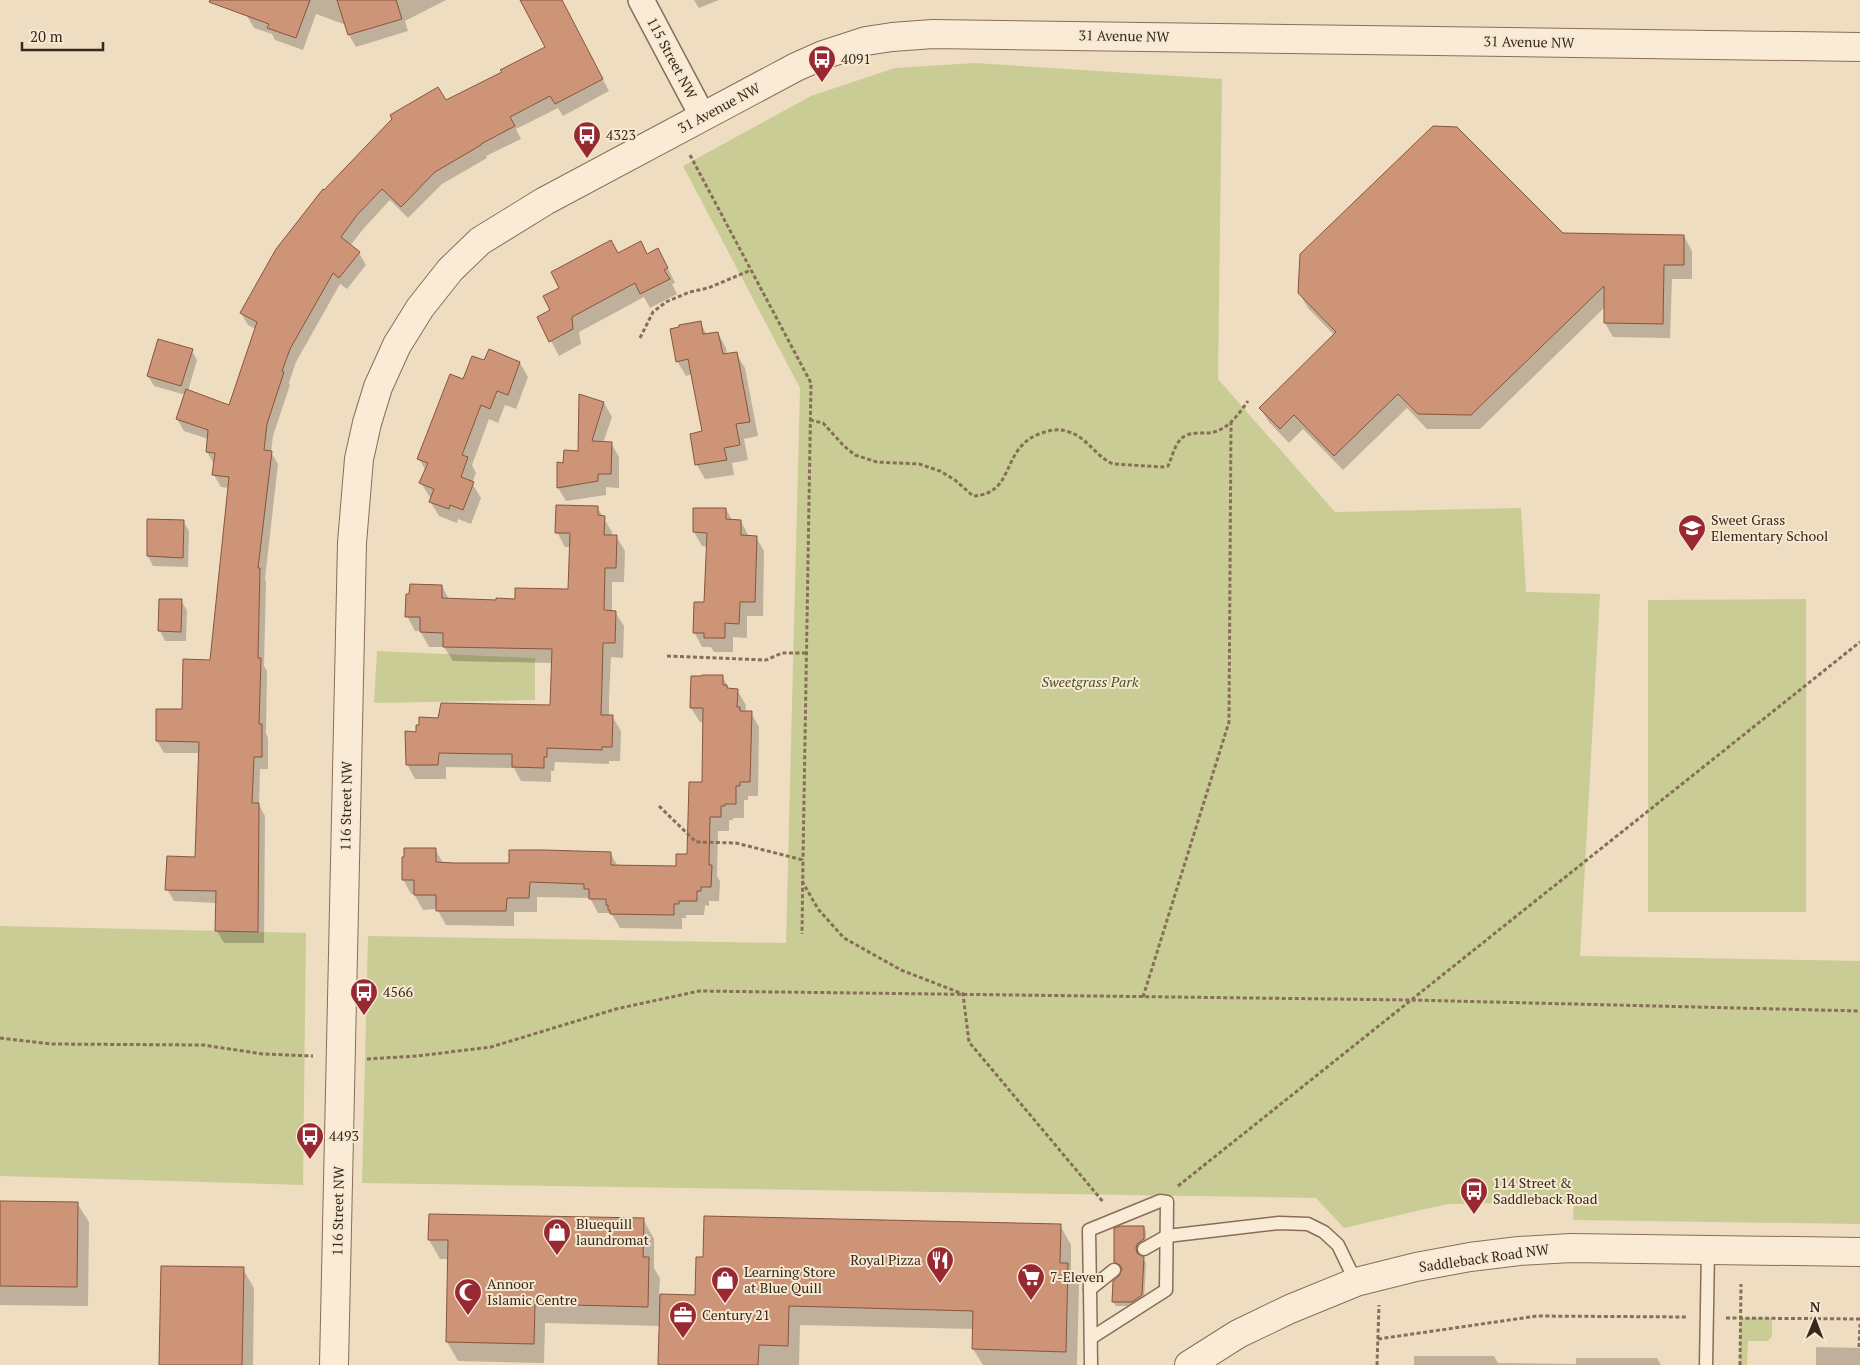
<svg xmlns="http://www.w3.org/2000/svg" width="1860" height="1365" font-family="'PT Serif',serif">
<style>
.green{fill:#cacc95}
.shadow{fill:#0003}
.building{fill:#cd9477;stroke:#87553e}
.lines{fill:none;stroke-linecap:round;stroke-linejoin:round}
.service-casing{stroke:#886e59;stroke-width:15}
.minor-casing{stroke:#886e59;stroke-width:28}
.tertiary-casing{stroke:#886e59;stroke-width:30}
.path{stroke:#886e59;stroke-width:3;stroke-dasharray:4 2.5;stroke-linecap:butt}
.service{stroke:#f9ebd5;stroke-width:12}
.minor{stroke:#f9ebd5;stroke-width:25}
.tertiary{stroke:#f9ebd5;stroke-width:28}
.labels{text-anchor:middle;stroke-width:4;stroke-linejoin:round;paint-order:stroke}
.street-label{font-size:14px;fill:#38281d;stroke:#f6e8d1}
.poi-label{font-size:14px;fill:#38281d;stroke:#f6e8d1;text-anchor:start}
.park-label{font-size:14px;font-style:italic;fill:#4c5423;stroke:#f6e8d1}
</style>
<rect width="100%" height="100%" fill="#eeddc1"/>
<!-- green -->
<g class="green">
<polygon points="975,63 1222,79 1218,379 1335,512 1521,508 1526,592 1600,594 1580,956 1860,961 1860,1224 1573,1220 1574,1202 1447,1204 1344,1228 1316,1198 362,1183 368,936 786,943 800,388 683,166 811,96 895,68"/>
<polygon points="1806,599 1806,912 1648,912 1648,600"/>
<polygon points="377,651 535,658 535,700 374,703"/>
<polygon points="0,926 306,933 303,1185 0,1176"/>
<polygon points="1740,1318 1772,1318 1772,1336 1768,1341 1748,1341 1747,1365 1740,1365"/>
</g>
<!-- shadow -->
<g class="shadow">
<polygon points="253,0 446,0 405,21 408,31 356,47 349,35 346,25 316,14 303,50 275,40 272,34 254,28 247,16"/>
<polygon points="522,0 555,0 584,44 609,91 563,116 558,108 516,129 521,139 486,156 487,158 442,184 408,218 390,200 364,228 350,246 359,253 366,265 347,289 340,284 296,362 289,383 290,385 273,436 271,452 278,464 265,579 266,582 264,666 267,671 266,733 268,738 268,769 260,769 259,805 265,816 264,943 224,943 217,931 217,903 174,901 167,889 197,859 200,753 164,753 157,741 183,710 211,662 229,488 221,487 214,475 214,464 207,452 208,439 184,431 177,419 186,395 154,386 148,376 192,351 197,360 188,391 230,406 256,329 248,325 241,313 445,101 503,72 547,48"/>
<polygon points="694,0 719,0 699,8"/>
<polygon points="1562,234 1684,236 1692,251 1692,279 1672,279 1670,338 1613,337 1605,323 1605,307 1480,429 1427,429 1407,408 1343,470 1303,429 1289,443 1269,422 1260,408 1334,335 1308,308 1299,293"/>
<polygon points="618,254 647,255 666,264 675,283 672,284 677,294 650,308 644,297 579,332 581,344 559,356 551,341 552,310"/>
<polygon points="700,322 707,335 718,333 726,348 727,355 736,353 745,368 758,436 744,439 748,460 732,463 734,475 705,479 697,465 691,435 703,432 692,374 686,376 677,361"/>
<polygon points="485,362 520,363 528,377 516,409 505,405 498,423 489,419 472,465 476,473 472,483 481,498 471,524 458,519 457,523 439,516 430,501 431,499 421,483 426,471 419,459 464,381"/>
<polygon points="604,403 612,417 603,443 611,443 619,457 619,488 606,487 606,495 566,501 558,488 565,464 580,452"/>
<polygon points="597,507 612,532 612,536 616,536 625,551 624,582 612,582 612,612 615,612 624,626 623,658 611,657 609,698 609,716 612,716 621,731 620,761 609,761 609,764 555,762 554,771 551,771 551,782 521,781 514,768 446,767 446,779 415,779 407,764 417,733 439,719 552,706 553,663 453,661 444,647 429,647 420,631 415,631 407,616 442,586 449,600 516,600 569,591 571,547 565,547 557,532"/>
<polygon points="726,509 732,520 741,521 749,537 756,537 764,551 763,616 747,616 747,638 733,637 733,652 714,652 711,647 702,647 694,632 705,604 707,547 702,546 694,532"/>
<polygon points="149,520 183,521 189,531 188,567 153,566 148,556"/>
<polygon points="181,601 187,610 186,641 165,641 160,631"/>
<polygon points="722,676 730,690 737,690 746,705 745,713 751,713 759,727 758,796 748,796 748,800 744,800 744,818 733,818 733,820 729,820 729,831 718,831 717,876 720,881 719,901 709,901 709,906 705,905 704,915 686,915 686,918 682,918 682,929 620,928 611,913 598,913 590,898 537,897 537,912 514,912 514,926 446,925 437,909 423,910 414,894 411,894 403,879 435,849 443,863 510,864 610,853 618,866 677,867 688,855 703,783 704,722 700,722 691,708"/>
<polygon points="0,1202 77,1203 89,1222 88,1306 0,1305"/>
<polygon points="643,1219 654,1239 654,1268 660,1278 659,1295 696,1296 1060,1225 1071,1245 1071,1270 1079,1284 1077,1365 983,1365 973,1349 974,1329 800,1325 799,1365 660,1365 661,1326 545,1323 544,1363 458,1361 447,1342 449,1259 440,1259 429,1240"/>
<polygon points="1144,1227 1146,1232 1146,1244 1139,1249 1138,1254 1146,1263 1144,1300 1134,1306 1116,1306 1113,1302 1124,1269 1118,1266 1115,1262"/>
<polygon points="243,1269 254,1288 253,1365 160,1365"/>
<polygon points="1816,1347 1860,1348 1860,1365 1816,1365"/>
<polygon points="1414,1356 1494,1356 1498,1363 1576,1364 1576,1358 1657,1358 1661,1365 1414,1365"/>
</g>
<!-- building -->
<g class="building">
<polygon points="210,0 310,0 296,38 267,28 269,24 209,2"/>
<polygon points="337,0 396,0 402,19 348,35"/>
<polygon points="520,0 562,0 603,79 555,104 550,96 510,117 515,126 481,144 481,145 435,172 401,207 382,189 357,215 341,237 360,252 339,278 333,273 290,349 282,371 284,372 267,424 264,450 272,451 258,568 260,568 258,658 261,658 259,724 262,724 262,757 254,757 252,803 259,803 258,932 215,931 216,891 165,890 167,856 195,857 199,742 156,741 156,709 182,709 183,659 210,660 229,477 212,475 215,453 206,452 208,430 176,419 186,389 229,405 257,322 240,313 276,249 323,189 324,190 392,119 390,115 438,87 446,100 502,72 500,70 545,47"/>
<polygon points="1433,126 1457,127 1563,233 1684,235 1684,265 1664,265 1663,324 1604,323 1604,286 1471,415 1418,414 1398,394 1334,456 1294,415 1280,429 1259,408 1336,332 1298,293 1300,254"/>
<polygon points="611,240 618,253 641,241 647,254 658,248 668,268 664,270 670,279 640,294 635,283 572,317 573,329 549,342 537,317 550,310 543,296 559,288 551,272"/>
<polygon points="701,321 703,334 718,332 723,354 737,352 750,422 736,424 740,445 724,448 727,460 695,465 690,434 702,431 688,359 676,362 670,329 679,327 679,325"/>
<polygon points="158,339 193,349 181,386 147,376"/>
<polygon points="489,349 520,362 508,395 497,391 490,409 481,405 462,455 468,457 461,477 474,482 463,510 450,505 449,509 429,502 434,489 419,483 428,463 417,459 450,374 463,379 472,356 484,360"/>
<polygon points="579,394 604,402 592,441 612,442 611,474 598,474 598,481 557,488 557,462 563,463 564,450 578,451"/>
<polygon points="556,505 598,506 598,515 605,516 604,535 617,535 616,568 605,568 604,610 616,611 615,643 603,643 602,683 601,715 613,715 612,747 602,747 602,750 547,748 547,757 544,757 544,768 512,767 512,754 491,754 439,753 438,765 406,765 405,731 416,732 416,725 419,725 419,717 438,718 441,703 550,705 552,649 443,647 443,633 420,632 420,617 405,617 406,594 409,594 410,584 442,585 442,598 496,600 496,598 515,599 515,588 568,589 570,533 555,533"/>
<polygon points="693,508 726,508 726,519 741,520 741,535 757,536 755,602 740,602 739,624 725,623 725,638 704,638 704,633 693,633 694,602 704,602 707,533 693,532"/>
<polygon points="147,519 184,520 183,558 147,556"/>
<polygon points="159,599 182,599 181,632 158,631"/>
<polygon points="702,675 723,675 723,685 727,685 727,688 738,689 737,707 740,707 740,711 752,711 750,782 740,782 740,786 736,786 736,804 725,804 725,806 721,806 721,817 710,817 709,865 712,865 711,887 701,887 701,891 697,891 697,901 679,901 679,904 674,904 674,915 610,914 610,911 608,910 608,905 606,905 606,899 589,899 589,889 584,889 584,884 530,882 529,898 507,898 506,911 436,911 436,895 414,895 414,880 402,880 402,857 404,857 404,848 436,848 436,862 455,863 509,863 509,850 544,850 611,852 611,865 676,866 676,854 687,854 689,782 702,782 703,708 690,708 691,676 702,676"/>
<polygon points="0,1201 78,1202 77,1287 0,1286"/>
<polygon points="429,1214 644,1218 643,1257 649,1257 648,1307 535,1304 534,1344 446,1342 448,1240 428,1240"/>
<polygon points="704,1216 1061,1224 1060,1263 1068,1263 1066,1352 972,1349 973,1311 789,1306 788,1346 759,1345 758,1365 658,1365 660,1294 695,1295 696,1257 703,1257"/>
<polygon points="1121,1226 1144,1226 1144,1239 1137,1244 1136,1248 1137,1253 1144,1257 1142,1295 1132,1302 1112,1302 1113,1281 1119,1276 1122,1269 1120,1265 1114,1262 1114,1228"/>
<polygon points="161,1266 244,1267 242,1365 159,1365"/>
</g>
<g class="lines">
<!-- service casing -->
<g class="service-casing">
<g id="service">
<polyline points="1144,1249 1167,1236 1279,1223 1308,1224 1324,1232 1338,1245 1356,1282"/>
<polyline points="1090,1289 1089,1230 1160,1201 1167,1202 1166,1290 1091,1338"/>
<polyline points="1091,1365 1090,1289 1114,1270"/>
<polyline points="1706,1365 1708,1250"/>
</g>
</g>
<!-- minor casing -->
<g class="minor-casing">
<polyline id="minor" points="641,0 703,117"/>
</g>
<!-- tertiary casing -->
<g class="tertiary-casing">
<g id="tertiary">
<polyline points="334,1365 352,543 359,459 367,423 378,387 397,345 420,308 450,270 480,241 545,201 796,67 823,55 866,41 892,37 933,34 1860,47"/>
<polyline points="1189,1365 1238,1334 1290,1309 1356,1282 1416,1267 1470,1257 1519,1251 1571,1248 1860,1252"/>
</g>
</g>
<!-- path -->
<g class="path">
<polyline points="690,155 811,383 803,860"/>
<polyline points="640,338 653,312 666,302 690,292 708,288 751,270"/>
<path d="M810,420L823,423L844,446L855,455L877,462L919,464L940,471L955,480L973,496C1016,494 1000,449 1039,434C1050,430 1059,428 1069,432C1088,438 1095,456 1113,464L1164,467L1168,466C1172,458 1174,445 1182,438C1189,432 1200,433 1209,433C1227,431 1238,415 1248,401"/>
<polyline points="667,656 766,660 782,653 806,653"/>
<polyline points="659,806 696,842 736,843 803,860 802,934"/>
<polyline points="802,881 818,909 844,938 901,970 963,994 969,1042 1104,1203"/>
<polyline points="1143,997 1229,722 1231,423"/>
<polyline points="0,1038 52,1044 203,1045 263,1054 313,1056"/>
<polyline points="367,1059 417,1056 491,1047 616,1009 699,991 1410,1000 1860,1011"/>
<polyline points="1178,1186 1860,642"/>
<polyline points="1726,1318 1860,1319"/>
<polyline points="1378,1339 1537,1316 1687,1317"/>
<polyline points="1859,1347 1860,1324"/>
<polyline points="1377,1365 1379,1305"/>
<polyline points="1740,1365 1741,1284"/>
</g>
<!-- service -->
<use href="#service" class="service"/>
<!-- minor -->
<use href="#minor" class="minor"/>
<!-- tertiary -->
<use href="#tertiary" class="tertiary"/>
</g>
<!-- icons -->
<defs>
<g id="bus-pin" transform="scale(1.4375)"><path d="M0 17L-7.5 6A9.5 9.5 0 1 1 7.5 6Z" fill="#982832" stroke="#f6e8d1"/><path d="M-5-6H5V4H4V6H2V4H-2V6H-4V4H-5ZM-3.5-4V0h7V-4ZM-3.5 1.2v1.5H-2V1.2ZM2 1.2v1.5H3.5V1.2Z" fill="#fff"/></g>
<g id="school-pin" transform="scale(1.4375)"><path d="M0 17L-7.5 6A9.5 9.5 0 1 1 7.5 6Z" fill="#982832" stroke="#f6e8d1"/><path d="M0-5L7-2L0 1L-7-2ZM-4 1L0 2.5L4 1V4Q0 6-4 4Z" fill="#fff"/></g>
<g id="shop-pin" transform="scale(1.4375)"><path d="M0 17L-7.5 6A9.5 9.5 0 1 1 7.5 6Z" fill="#982832" stroke="#f6e8d1"/><path d="M-5-2.5h2.3a2.7 3.5 0 0 1 5.4 0H5L5.5 6h-11ZM-1.5-2.5h3a1.5 2.3 0 0 0-3 0Z" fill="#fff"/></g>
<g id="restaurant-pin" transform="scale(1.4375)"><path d="M0 17L-7.5 6A9.5 9.5 0 1 1 7.5 6Z" fill="#982832" stroke="#f6e8d1"/><path d="M-5-6h1v4h1v-4h1v4h1v-4h1v5L-1.5 .5V6h-2V.5L-5-1ZM5-6V6H3V1.5H1.5Q1.5-4 5-6Z" fill="#fff"/></g>
<g id="supermarket-pin" transform="scale(1.4375)"><path d="M0 17L-7.5 6A9.5 9.5 0 1 1 7.5 6Z" fill="#982832" stroke="#f6e8d1"/><path d="M-6-5.5h2.5l.6 2H6L4.5 2H-2.5L-4.4-4H-6ZM-1.5 3.2a1.3 1.3 0 1 0 .1 0ZM3 3.2a1.3 1.3 0 1 0 .1 0Z" fill="#fff"/></g>
<g id="mosque-pin" transform="scale(1.4375)"><path d="M0 17L-7.5 6A9.5 9.5 0 1 1 7.5 6Z" fill="#982832" stroke="#f6e8d1"/><path d="M3.5-4.9A6 6 0 1 0 3.5 4.9A5 5 0 1 1 3.5-4.9Z" fill="#fff"/></g>
<g id="office-pin" transform="scale(1.4375)"><path d="M0 17L-7.5 6A9.5 9.5 0 1 1 7.5 6Z" fill="#982832" stroke="#f6e8d1"/><path d="M-6-3h4V-5.5h4V-3h4V5H-6ZM-1-4.5V-3h2v-1.5ZM-6 0V1H6V0Z" fill="#fff"/></g>
</defs>
<g fill-rule="evenodd">
<use href="#bus-pin" x="822" y="59"/>
<use href="#bus-pin" x="587" y="135"/>
<use href="#school-pin" x="1692" y="528"/>
<use href="#bus-pin" x="364" y="992"/>
<use href="#bus-pin" x="310" y="1136"/>
<use href="#bus-pin" x="1474" y="1191"/>
<use href="#shop-pin" x="557" y="1232"/>
<use href="#restaurant-pin" x="940" y="1260"/>
<use href="#supermarket-pin" x="1031" y="1277"/>
<use href="#shop-pin" x="725" y="1280"/>
<use href="#mosque-pin" x="468" y="1292"/>
<use href="#office-pin" x="683" y="1315"/>
</g>
<g class="labels">
<!-- street labels -->
<g class="street-label">
<text transform="translate(1124 36) rotate(1)" y="5">31 Avenue NW</text>
<text transform="translate(1529 42) rotate(1)" y="5">31 Avenue NW</text>
<text transform="translate(672 58) rotate(62)" y="5">115 Street NW</text>
<text transform="translate(719 108) rotate(-28)" y="5">31 Avenue NW</text>
<text transform="translate(346 806) rotate(-89)" y="5">116 Street NW</text>
<text transform="translate(338 1211) rotate(-89)" y="5">116 Street NW</text>
<text transform="translate(1484 1258) rotate(-8)" y="5">Saddleback Road NW</text>
</g>
<!-- poi labels -->
<g class="poi-label">
<text x="841" y="64">4091</text>
<text x="606" y="140">4323</text>
<text x="1711" y="525">Sweet Grass<tspan x="1711" dy="16">Elementary School</tspan></text>
<text x="383" y="997">4566</text>
<text x="329" y="1141">4493</text>
<text x="1493" y="1188">114 Street &amp;<tspan x="1493" dy="16">Saddleback Road</tspan></text>
<text x="576" y="1229">Bluequill<tspan x="576" dy="16">laundromat</tspan></text>
<text x="921" y="1265" text-anchor="end">Royal Pizza</text>
<text x="744" y="1277">Learning Store<tspan x="744" dy="16">at Blue Quill</tspan></text>
<text x="1050" y="1282">7-Eleven</text>
<text x="487" y="1289">Annoor<tspan x="487" dy="16">Islamic Centre</tspan></text>
<text x="702" y="1320">Century 21</text>
</g>
<!-- park labels -->
<g class="park-label">
<text x="1090" y="687">Sweetgrass Park</text>
</g>
</g>
<!-- north arrow -->
<g transform="translate(1815 1320) rotate(1)" stroke="#f6e8d1" stroke-width="4" paint-order="stroke">
<path d="M0-4L9 19L0 12L-9 19Z" fill="#38281d"/>
<text y="-8" font-size="14" font-weight="bold" text-anchor="middle" fill="#38281d">N</text>
</g>
<!-- scale -->
<path d="M22 42v8h81v-8" fill="none" stroke="#38281d" stroke-width="2.5"/>
<text x="30" y="42" font-size="15" fill="#38281d" stroke="#f6e8d1" stroke-width="4" paint-order="stroke">20 m</text>
</svg>
